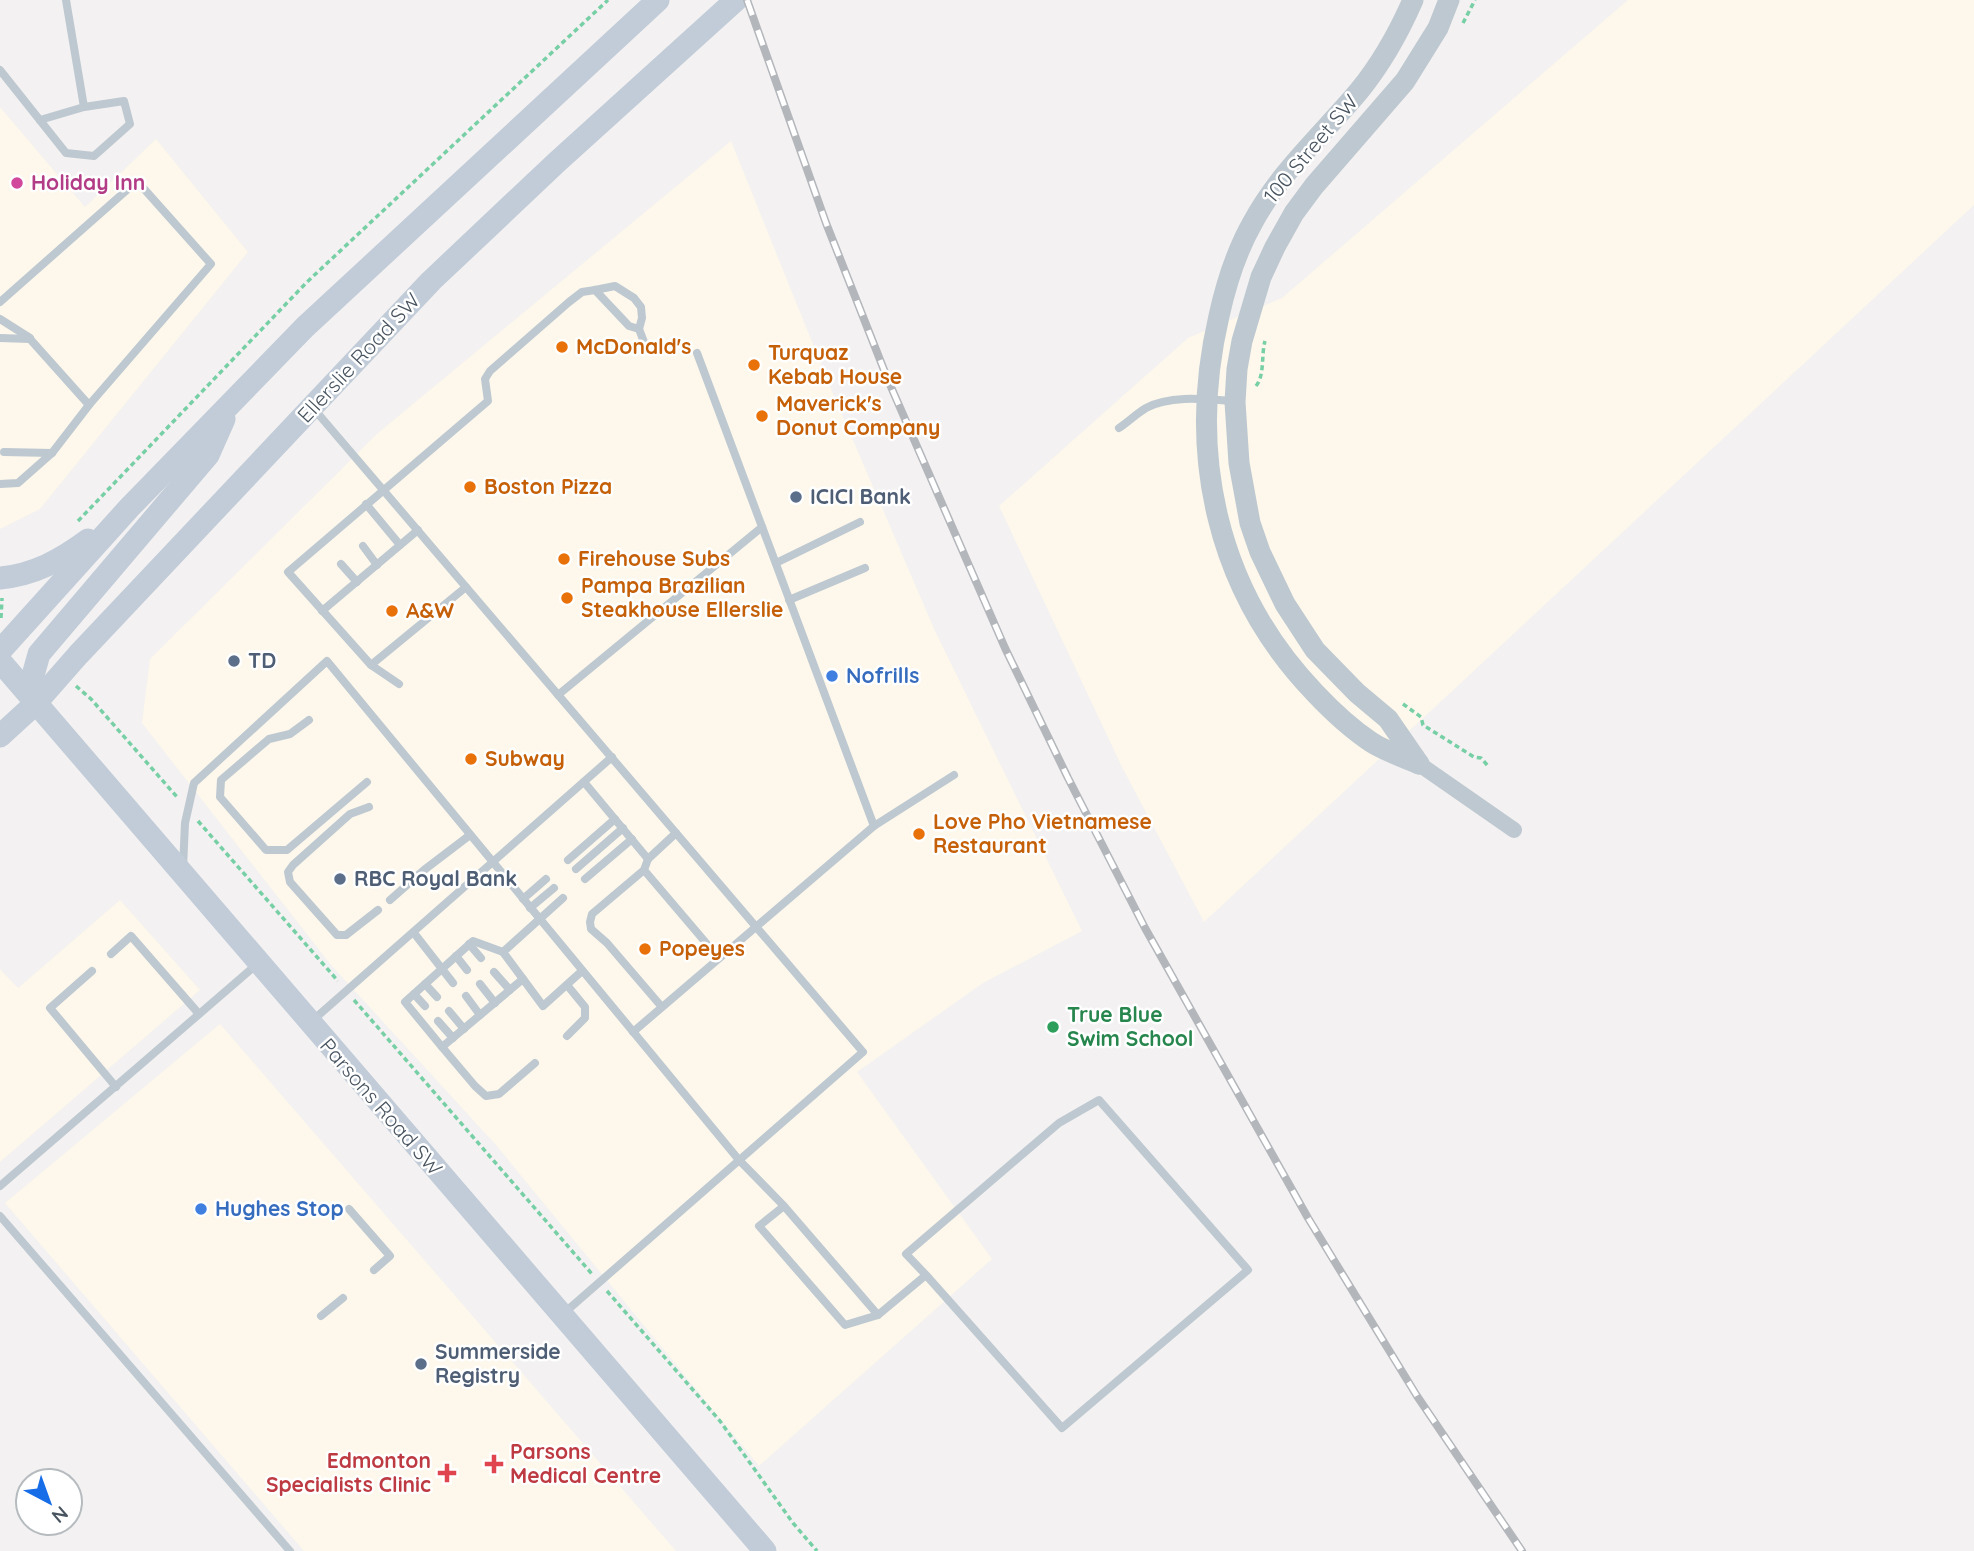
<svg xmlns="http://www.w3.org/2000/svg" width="1974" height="1551" font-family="Quicksand,sans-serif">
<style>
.commercial{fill:#fdf8eb}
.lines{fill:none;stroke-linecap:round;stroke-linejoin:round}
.path{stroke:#77cfa6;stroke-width:3.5;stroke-dasharray:5 3.5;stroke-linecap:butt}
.service{stroke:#bec8d0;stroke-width:8}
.minor{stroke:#bec8d0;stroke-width:16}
.tertiary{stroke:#bec8d0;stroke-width:21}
.secondary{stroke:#c1ccd8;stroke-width:23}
.rail-casing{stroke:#b3b6bb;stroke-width:8}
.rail{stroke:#fff;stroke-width:5;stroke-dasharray:16;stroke-linecap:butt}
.hotel-dot{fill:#d1479c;stroke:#fff;stroke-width:2.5}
.food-dot{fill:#e8710a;stroke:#fff;stroke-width:2.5}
.service-dot{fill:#5c6f8a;stroke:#fff;stroke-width:2.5}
.shop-dot{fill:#3f7fe0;stroke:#fff;stroke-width:2.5}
.leisure-dot{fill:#2e9e5b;stroke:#fff;stroke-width:2.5}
.health-dot{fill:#e0444e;stroke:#fff;stroke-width:2.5}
.labels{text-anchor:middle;stroke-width:5;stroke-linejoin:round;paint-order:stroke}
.street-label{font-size:21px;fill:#48545f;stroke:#fff}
.hotel-label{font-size:21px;font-weight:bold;fill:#b23c85;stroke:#fff;text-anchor:start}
.food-label{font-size:21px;font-weight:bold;fill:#c56008;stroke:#fff;text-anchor:start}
.service-label{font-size:21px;font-weight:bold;fill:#4e5e75;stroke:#fff;text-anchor:start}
.shop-label{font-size:21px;font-weight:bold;fill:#366cbe;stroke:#fff;text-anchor:start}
.leisure-label{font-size:21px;font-weight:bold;fill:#27864d;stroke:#fff;text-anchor:start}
.health-label{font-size:21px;font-weight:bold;fill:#be3a42;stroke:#fff;text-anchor:start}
</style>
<rect width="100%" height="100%" fill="#f3f1f1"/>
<!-- commercial -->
<g class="commercial">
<polygon points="1628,0 1974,0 1974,205 1204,922 1122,767 999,506 1188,338 1282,298"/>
<polygon points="0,107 85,207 156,139 248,252 40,509 0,529"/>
<polygon points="731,141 831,389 935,631 1082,931 983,983 857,1072 992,1259 759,1466 496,1145 331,965 142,723 150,659 378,433"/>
<polygon points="120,900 200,990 0,1162 0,969 18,988"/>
<polygon points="220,1024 676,1551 304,1551 5,1203"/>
</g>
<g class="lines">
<!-- path -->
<g class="path">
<polyline points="1463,23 1475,0"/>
<path d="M1256,386C1265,375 1261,355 1265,341"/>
<polyline points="78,521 307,282 608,0"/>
<polyline points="1,618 2,598"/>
<polyline points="76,686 91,699 177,797"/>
<polyline points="1403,704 1421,717 1423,725 1474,757 1481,758 1488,766"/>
<polyline points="198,821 338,981"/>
<polyline points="354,1000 592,1274"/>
<polyline points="607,1291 720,1421 793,1523 817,1551"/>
</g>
<!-- service -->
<g class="service">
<polyline points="0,70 66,153 94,156 130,124 124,101 84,107 66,0"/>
<polyline points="40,120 84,107"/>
<polyline points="595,290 629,326 639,329"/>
<polyline points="0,302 137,181 211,264 89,405"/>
<polyline points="0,319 30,338"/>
<polyline points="0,338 30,339 89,405 52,453 18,483 0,484"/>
<polyline points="697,353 874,826"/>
<polyline points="314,409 863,1052 563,1314"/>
<path d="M1119,428C1128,422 1136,414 1146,408C1170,395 1205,399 1232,401"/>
<polyline points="4,452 52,453"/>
<polyline points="366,504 400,545"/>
<polyline points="363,546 377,565"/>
<polyline points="776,563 860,522"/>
<polyline points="341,564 357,582"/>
<polyline points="789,600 865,568"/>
<polyline points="322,611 418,530"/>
<polyline points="371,665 466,587"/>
<polyline points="399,684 371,665 288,572 488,401 485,379 490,371 569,302 582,292 595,290 615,286 634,298 641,307 642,318 639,329 644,342"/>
<polyline points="558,695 762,527"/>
<polyline points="309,720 290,734 269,739 221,780 220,797 266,850 287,850 367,782"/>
<polyline points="584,782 648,859 676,833"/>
<polyline points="369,807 350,814 293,865 288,872 290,882 337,935 346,935 378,910"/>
<polyline points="648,859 644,870 592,914 590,922 591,929 607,943 661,1006"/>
<polyline points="568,860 615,819"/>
<polyline points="183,868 185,823 194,783 327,661 739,1160 784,1206 878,1315 845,1325 759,1226 784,1206"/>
<polyline points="576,869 623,828"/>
<polyline points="644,870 718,957"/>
<polyline points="585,879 632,839"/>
<polyline points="563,898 503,952 473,941 405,1002 442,1047 523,979 543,1006 582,971"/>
<polyline points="523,899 546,879"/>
<polyline points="390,900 424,870 470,835"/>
<polyline points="530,908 554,888"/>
<polyline points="414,933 453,983"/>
<polyline points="469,944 481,958"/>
<polyline points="503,952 523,979"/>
<polyline points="111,954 131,936 199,1014"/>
<polyline points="456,956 467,970"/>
<polyline points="92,971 50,1008 116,1087"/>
<polyline points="494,972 510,990"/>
<polyline points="425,984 437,997"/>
<polyline points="480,984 495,1003"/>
<polyline points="567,985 585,1007 585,1018 567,1036"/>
<polyline points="414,994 425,1006"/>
<polyline points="466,996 480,1015"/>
<polyline points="449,1011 464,1029"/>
<polyline points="312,1021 612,757"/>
<polyline points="438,1021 453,1038"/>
<polyline points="633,1032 874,826 954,775"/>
<polyline points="442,1047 475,1086 486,1096 499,1094 535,1063"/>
<polyline points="0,1186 256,965"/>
<polyline points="349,1209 390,1256 374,1270"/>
<polyline points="0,1216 290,1551"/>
<polyline points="878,1315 926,1275 1062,1428 1248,1270 1099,1100 1059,1123 906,1254 926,1275"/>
<polyline points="321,1316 343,1298"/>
</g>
<!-- minor -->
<polyline class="minor" points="1419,764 1514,830"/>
<!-- tertiary -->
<g class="tertiary">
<path d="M1413,0C1399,32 1381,64 1359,91C1323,134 1280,172 1253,222C1237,250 1226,284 1219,316C1187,453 1216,590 1315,693C1332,711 1350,728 1371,742C1385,751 1403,757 1419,764"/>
<polyline points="1419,764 1388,719 1357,693 1315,650 1285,604 1260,552 1250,523 1239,463 1235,402 1237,369 1242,341 1261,277 1275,247 1294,213 1314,186 1405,81 1438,28 1449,0"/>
</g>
<!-- secondary -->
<g class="secondary">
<path d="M0,578C34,575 61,560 88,540"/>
<polyline points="0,651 129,508 305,327 658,0"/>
<polyline points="0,661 765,1551"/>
<polyline points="35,704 32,679 39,654 208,455 224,419"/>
<polyline points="0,736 35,704 78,655 431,281 557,162 736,0"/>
</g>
<!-- rail casing -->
<g class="rail-casing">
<polyline id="rail" points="747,0 826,223 888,380 1005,648 1068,778 1145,928 1308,1218 1417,1396 1522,1551"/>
</g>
<!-- rail -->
<use href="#rail" class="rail"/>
</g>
<!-- markers -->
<circle class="hotel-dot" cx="17" cy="183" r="7"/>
<g class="food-dot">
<circle cx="562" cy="347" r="7"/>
<circle cx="754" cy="365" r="7"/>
<circle cx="762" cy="416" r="7"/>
<circle cx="470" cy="487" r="7"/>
<circle cx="564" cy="559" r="7"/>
<circle cx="567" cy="598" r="7"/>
<circle cx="392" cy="611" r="7"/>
<circle cx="471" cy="759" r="7"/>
<circle cx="919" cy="834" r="7"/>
<circle cx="645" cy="949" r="7"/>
</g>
<g class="service-dot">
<circle cx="796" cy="497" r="7"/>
<circle cx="234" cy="661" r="7"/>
<circle cx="340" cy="879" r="7"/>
<circle cx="421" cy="1364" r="7"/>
</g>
<g class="shop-dot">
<circle cx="832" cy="676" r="7"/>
<circle cx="201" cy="1209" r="7"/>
</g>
<circle class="leisure-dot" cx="1053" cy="1027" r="7"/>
<g class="health-dot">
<path d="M490.5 1453.5h7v7h7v7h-7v7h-7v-7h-7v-7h7z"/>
<path d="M443.5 1462.5h7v7h7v7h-7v7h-7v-7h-7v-7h7z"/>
</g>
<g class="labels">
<!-- street labels -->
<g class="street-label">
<text transform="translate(1311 149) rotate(-50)" y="7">100 Street SW</text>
<text transform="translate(359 358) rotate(-47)" y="7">Ellerslie Road SW</text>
<text transform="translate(381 1107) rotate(49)" y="7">Parsons Road SW</text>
</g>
<!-- hotel labels -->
<g class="hotel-label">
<text x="31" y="190">Holiday Inn</text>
</g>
<!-- food labels -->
<g class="food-label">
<text x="576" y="354">McDonald's</text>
<text x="768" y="360">Turquaz<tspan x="768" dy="24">Kebab House</tspan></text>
<text x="776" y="411">Maverick's<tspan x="776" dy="24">Donut Company</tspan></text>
<text x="484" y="494">Boston Pizza</text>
<text x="578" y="566">Firehouse Subs</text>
<text x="581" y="593">Pampa Brazilian<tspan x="581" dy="24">Steakhouse Ellerslie</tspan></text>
<text x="406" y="618">A&amp;W</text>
<text x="485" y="766">Subway</text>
<text x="933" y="829">Love Pho Vietnamese<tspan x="933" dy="24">Restaurant</tspan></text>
<text x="659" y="956">Popeyes</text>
</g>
<!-- service labels -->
<g class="service-label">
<text x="810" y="504">ICICI Bank</text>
<text x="248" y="668">TD</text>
<text x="354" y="886">RBC Royal Bank</text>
<text x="435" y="1359">Summerside<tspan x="435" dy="24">Registry</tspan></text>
</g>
<!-- shop labels -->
<g class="shop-label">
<text x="846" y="683">Nofrills</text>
<text x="215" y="1216">Hughes Stop</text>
</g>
<!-- leisure labels -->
<g class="leisure-label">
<text x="1067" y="1022">True Blue<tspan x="1067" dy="24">Swim School</tspan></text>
</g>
<!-- health labels -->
<g class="health-label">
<text x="510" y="1459">Parsons<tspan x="510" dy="24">Medical Centre</tspan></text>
<text x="431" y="1468" text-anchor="end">Edmonton<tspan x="431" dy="24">Specialists Clinic</tspan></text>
</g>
</g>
<!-- north arrow -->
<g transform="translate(49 1502) rotate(139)"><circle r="33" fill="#ffffff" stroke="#b6bbbf" stroke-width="2"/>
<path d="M0-5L12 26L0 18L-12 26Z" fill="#176de7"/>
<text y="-10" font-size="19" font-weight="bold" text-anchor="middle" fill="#48545f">N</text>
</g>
</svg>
